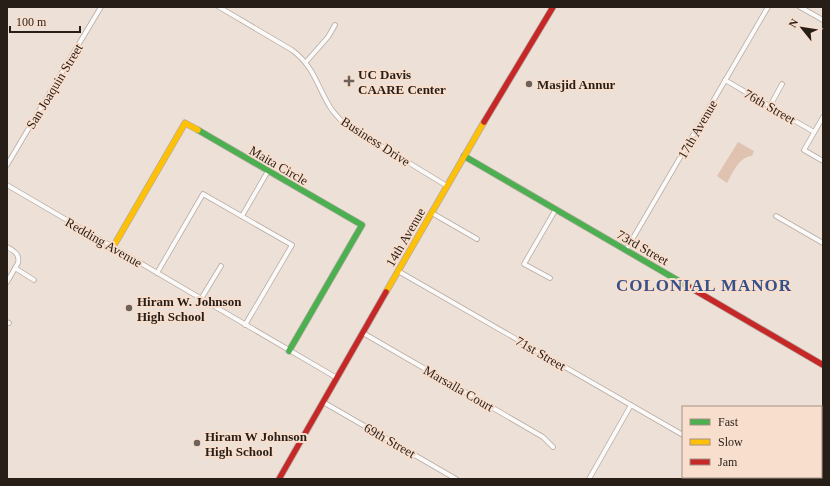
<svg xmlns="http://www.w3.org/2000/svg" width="830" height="486" font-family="'Times New Roman',serif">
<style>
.green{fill:#dfc3b0}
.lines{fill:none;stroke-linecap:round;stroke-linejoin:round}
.street-casing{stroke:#b5aba3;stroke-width:5.5}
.fast-casing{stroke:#b5aba3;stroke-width:7}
.slow-casing{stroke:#b5aba3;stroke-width:7}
.jam-casing{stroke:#b5aba3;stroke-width:7}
.street{stroke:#fcfaf9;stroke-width:4}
.fast{stroke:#4caf50;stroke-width:5.5}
.slow{stroke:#ffc107;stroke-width:5.5}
.jam{stroke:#c62828;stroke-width:5.5}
.poi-dot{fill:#6d625b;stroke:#f7decd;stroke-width:1.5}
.labels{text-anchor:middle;stroke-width:4;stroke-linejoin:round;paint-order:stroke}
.poi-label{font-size:13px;font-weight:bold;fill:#281e18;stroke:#f7decd;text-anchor:start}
.street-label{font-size:13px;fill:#281e18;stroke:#f7decd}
.district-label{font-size:17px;font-weight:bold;letter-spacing:1px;fill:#365089;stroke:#f7decd}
</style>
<rect width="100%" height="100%" fill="#ede0d7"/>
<!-- green -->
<path class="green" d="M738,142L754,151L752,156C739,157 733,172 727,183L717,176Z"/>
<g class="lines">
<!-- street casing -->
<g class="street-casing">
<g id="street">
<path d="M219,7L292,50C316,68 317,88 332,110C336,115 340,120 345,124L447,186"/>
<polyline points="800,7 823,20"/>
<polyline points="306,62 328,37 335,25"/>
<polyline points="725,80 814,132"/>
<polyline points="770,106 782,84"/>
<polyline points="823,117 804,150 823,161"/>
<polyline points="7,165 71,57 101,7"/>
<polyline points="7,185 337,378"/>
<polyline points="432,213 477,239"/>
<polyline points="242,216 268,171"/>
<polyline points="776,216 823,243"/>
<path d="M7,247C14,251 20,254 18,263L7,282"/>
<polyline points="626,250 768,7"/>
<polyline points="15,268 34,280"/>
<polyline points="398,271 683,435"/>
<polyline points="157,273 203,194 292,245 245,325"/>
<polyline points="550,278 524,264 556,209"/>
<polyline points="201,299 221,266"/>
<polyline points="7,322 9,323"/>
<polyline points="363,333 543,437 553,447"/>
<polyline points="323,402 456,479"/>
<polyline points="756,477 760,479"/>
<polyline points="589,479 631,405"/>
</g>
</g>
<!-- fast casing -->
<g class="fast-casing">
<g id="fast">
<polyline points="198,130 362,225 289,351"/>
<polyline points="464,156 691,288"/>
</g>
</g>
<!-- slow casing -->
<g class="slow-casing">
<g id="slow">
<polyline points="113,247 185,123 198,130"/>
<polyline points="386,292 484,122"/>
</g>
</g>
<!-- jam casing -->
<g class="jam-casing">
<g id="jam">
<polyline points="484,122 553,7"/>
<polyline points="691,288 823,365"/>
<polyline points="279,479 386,292"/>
</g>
</g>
<!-- street -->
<use href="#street" class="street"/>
<!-- fast -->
<use href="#fast" class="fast"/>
<!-- slow -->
<use href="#slow" class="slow"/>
<!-- jam -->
<use href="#jam" class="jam"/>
</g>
<!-- markers -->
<g class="poi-dot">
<path d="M347 75h4v4h4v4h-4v4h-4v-4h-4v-4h4z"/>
<circle cx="529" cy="84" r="4"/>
<circle cx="129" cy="308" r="4"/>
<circle cx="197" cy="443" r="4"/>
</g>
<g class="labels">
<!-- poi labels -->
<g class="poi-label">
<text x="358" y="79">UC Davis<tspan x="358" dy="15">CAARE Center</tspan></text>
<text x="537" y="89">Masjid Annur</text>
<text x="137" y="306">Hiram W. Johnson<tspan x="137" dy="15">High School</tspan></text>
<text x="205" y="441">Hiram W Johnson<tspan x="205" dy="15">High School</tspan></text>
</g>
<!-- street labels -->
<g class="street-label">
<text transform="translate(54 86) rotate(-59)" y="5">San Joaquin Street</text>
<text transform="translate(770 106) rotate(30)" y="5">76th Street</text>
<text transform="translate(697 129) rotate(-60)" y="5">17th Avenue</text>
<text transform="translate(376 141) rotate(33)" y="5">Business Drive</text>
<text transform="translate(279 165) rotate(30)" y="5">Maita Circle</text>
<text transform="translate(405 237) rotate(-60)" y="5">14th Avenue</text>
<text transform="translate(104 242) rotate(30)" y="5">Redding Avenue</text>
<text transform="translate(643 247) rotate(30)" y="5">73rd Street</text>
<text transform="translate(541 353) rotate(30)" y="5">71st Street</text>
<text transform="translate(459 388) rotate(30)" y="5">Marsalla Court</text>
<text transform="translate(390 440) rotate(30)" y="5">69th Street</text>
</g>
<!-- district labels -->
<g class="district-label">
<text x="704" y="291">COLONIAL MANOR</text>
</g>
</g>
<!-- border -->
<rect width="830" height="486" fill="none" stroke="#281e18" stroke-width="16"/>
<!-- legend -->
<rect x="682" y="406" width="140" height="72" fill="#f7decd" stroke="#a49185"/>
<rect x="690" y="419" width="20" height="6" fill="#4caf50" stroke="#a49185"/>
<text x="718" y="426" font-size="12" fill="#281e18">Fast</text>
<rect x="690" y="439" width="20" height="6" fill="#ffc107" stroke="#a49185"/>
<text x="718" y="446" font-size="12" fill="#281e18">Slow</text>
<rect x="690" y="459" width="20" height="6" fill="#c62828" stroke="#a49185"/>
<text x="718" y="466" font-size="12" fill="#281e18">Jam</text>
<!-- north arrow -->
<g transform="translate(802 28) rotate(300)" stroke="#f7decd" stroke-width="3" paint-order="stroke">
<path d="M0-3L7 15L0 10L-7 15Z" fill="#281e18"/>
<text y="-6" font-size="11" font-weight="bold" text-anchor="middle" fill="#281e18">N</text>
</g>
<!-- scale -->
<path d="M10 26v6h70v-6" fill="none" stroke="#281e18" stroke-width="2"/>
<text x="16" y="26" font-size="12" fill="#281e18" stroke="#f7decd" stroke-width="3" paint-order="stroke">100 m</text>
</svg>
